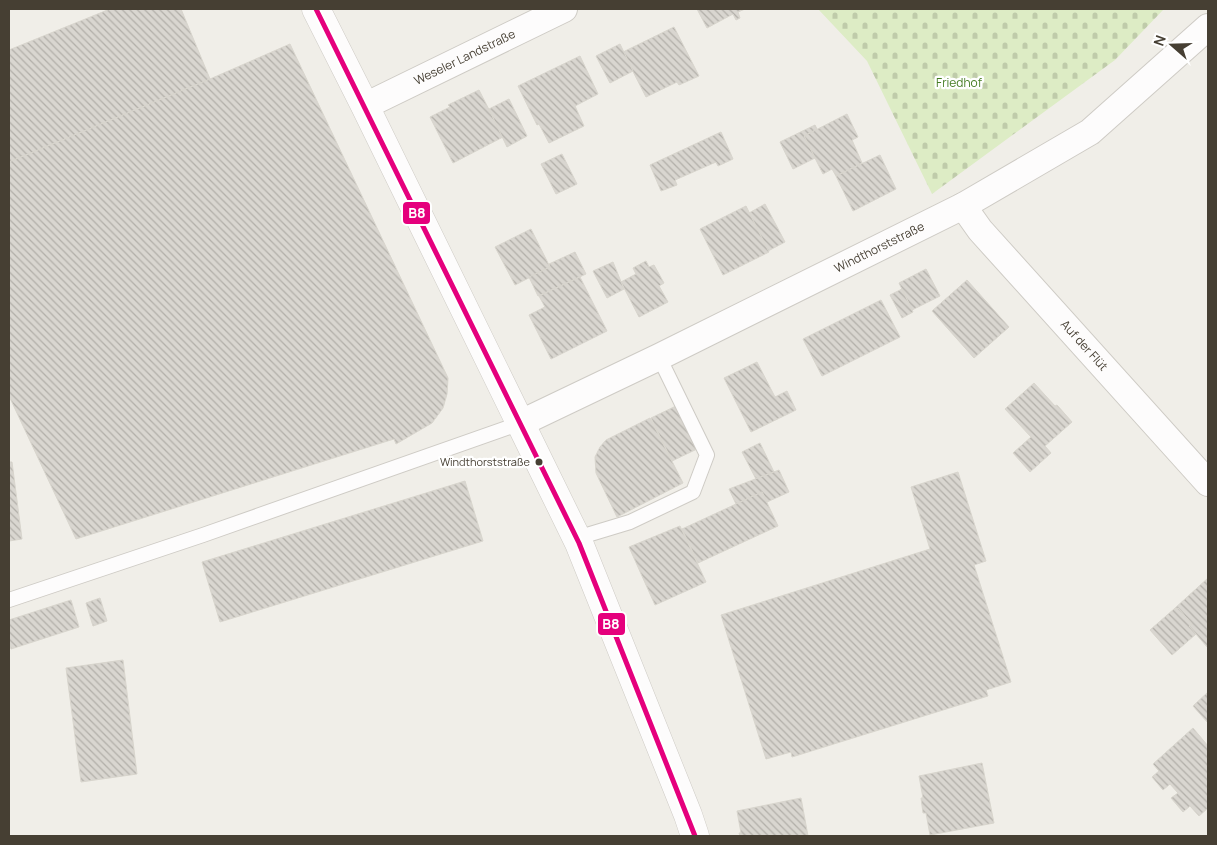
<svg xmlns="http://www.w3.org/2000/svg" width="1217" height="845" font-family="Manrope,sans-serif">
<style>
.cemetery{fill:url(#cemetery-stones)}
.building{fill:url(#building-back-hatch);stroke:#d8d5cd}
.lines{fill:none;stroke-linecap:round;stroke-linejoin:round}
.service-casing{stroke:#cecbc5;stroke-width:16}
.minor-casing{stroke:#cecbc5;stroke-width:28}
.tertiary-casing{stroke:#cecbc5;stroke-width:29}
.service{stroke:#fdfcfc;stroke-width:14}
.minor{stroke:#fdfcfc;stroke-width:26}
.tertiary{stroke:#fdfcfc;stroke-width:28}
.bus-1-casing{stroke:#fff;stroke-width:9}
.bus-1{stroke:#e5007d;stroke-width:5}
.bus-dot{fill:#463f33;stroke:#fff;stroke-width:2}
.labels{text-anchor:middle;stroke-width:4.5;stroke-linejoin:round;paint-order:stroke}
.bus-label{font-size:11px;fill:#463f33;stroke:#fff;text-anchor:end}
.street-label{font-size:12px;fill:#463f33;stroke:#fff}
.park-label{font-size:12px;fill:#447c22;stroke:#fff}
.line-badge{stroke:#fff;stroke-width:2}
.badge-label{font-size:14px;text-anchor:middle;font-weight:bold;fill:#fff}
</style>
<defs>
<pattern id="cemetery-stones" width="16" height="16" patternUnits="userSpaceOnUse" patternTransform="scale(1.25)"><rect width="16" height="16" fill="#ddecc5"/><path d="M2 7V4a2 2 0 0 1 4 0v3zM10 15v-3a2 2 0 0 1 4 0v3z" fill="#bfcbaa"/></pattern>
<pattern id="building-back-hatch" width="6" height="6" patternUnits="userSpaceOnUse" patternTransform="scale(1.25)"><rect width="6" height="6" fill="#d9d6d0"/><path d="M-1 5l2 2M0 0l6 6M5-1l2 2" fill="none" stroke="#b2afa9"/></pattern>
</defs>
<rect width="100%" height="100%" fill="#f0eee8"/>
<!-- cemetery -->
<polygon class="cemetery" points="818,9 1164,9 1115,60 932,194 867,61"/>
<!-- building -->
<g class="building">
<polygon points="110,9 181,9 210,79 9,162 9,50"/>
<polygon points="697,9 745,9 738,12 740,18 736,20 733,14 707,28"/>
<polygon points="674,27 699,76 679,85 677,82 646,97 623,52"/>
<polygon points="290,44 448,378 447,394 443,408 432,423 396,444 394,439 76,539 9,396 9,162 210,79"/>
<polygon points="620,44 633,71 610,83 596,56"/>
<polygon points="580,56 598,94 575,106 584,126 549,143 539,124 537,125 518,86"/>
<polygon points="479,90 503,137 453,163 430,117 450,107 448,105"/>
<polygon points="509,99 527,136 507,147 489,109"/>
<polygon points="847,114 858,137 852,140 862,163 836,176 832,169 823,174 804,136"/>
<polygon points="815,125 817,129 804,136 815,158 793,169 780,142"/>
<polygon points="721,132 733,159 718,166 716,162 675,180 677,185 661,191 650,165"/>
<polygon points="562,154 577,184 556,194 541,164"/>
<polygon points="880,155 896,189 853,211 836,176"/>
<polygon points="765,204 785,242 768,251 749,213"/>
<polygon points="746,206 769,252 723,275 700,229"/>
<polygon points="531,229 550,267 515,285 495,247"/>
<polygon points="575,252 586,274 538,296 529,277 550,267 549,264"/>
<polygon points="646,261 649,267 654,265 664,283 659,286 668,302 639,317 621,282 636,274 633,268"/>
<polygon points="613,262 624,289 607,298 593,271"/>
<polygon points="926,269 940,296 912,310 899,283"/>
<polygon points="580,277 607,331 551,359 529,315 545,307 539,296"/>
<polygon points="967,280 1009,327 974,358 932,311"/>
<polygon points="902,289 913,312 902,318 890,295"/>
<polygon points="881,300 900,337 822,376 803,339"/>
<polygon points="757,362 775,397 787,391 796,410 751,432 724,378"/>
<polygon points="1034,383 1055,406 1057,405 1072,422 1045,446 1051,453 1030,472 1013,453 1031,437 1005,409"/>
<polygon points="676,406 697,449 672,461 651,418"/>
<polygon points="650,418 683,483 617,517 596,473 595,457 600,447 606,440"/>
<polygon points="760,443 774,472 756,479 742,452"/>
<polygon points="9,462 12,462 22,539 9,541"/>
<polygon points="779,470 789,492 767,502 762,492 736,504 729,489"/>
<polygon points="958,472 986,561 974,565 1011,682 986,690 988,696 792,757 791,752 766,759 721,615 930,549 911,487"/>
<polygon points="465,481 483,541 220,622 202,562"/>
<polygon points="762,492 778,526 698,563 682,529"/>
<polygon points="680,526 706,582 655,605 629,547"/>
<polygon points="1208,578 1208,648 1189,626 1192,624 1178,608 1175,610 1174,609"/>
<polygon points="100,598 107,621 93,626 86,603"/>
<polygon points="71,600 79,627 11,649 9,641 9,620"/>
<polygon points="1178,608 1192,624 1189,626 1196,634 1172,655 1150,630 1174,609 1175,610"/>
<polygon points="123,660 137,774 81,782 66,668"/>
<polygon points="1208,692 1208,723 1193,706"/>
<polygon points="1193,728 1208,746 1208,808 1199,816 1190,806 1183,812 1171,798 1178,793 1170,784 1163,790 1152,777 1159,771 1153,764"/>
<polygon points="982,763 994,823 930,835 926,813 923,813 921,798 923,798 919,776"/>
<polygon points="801,798 808,836 740,836 739,833 741,833 737,811"/>
</g>
<g class="lines">
<!-- service casing -->
<g class="service-casing">
<g id="service">
<polyline points="577,538 630,522 693,492 707,455 659,357"/>
<polyline points="9,600 203,535 521,423"/>
</g>
</g>
<!-- minor casing -->
<g class="minor-casing">
<g id="minor">
<path id="s1" d="M365,106L564,9"/>
<path id="s2" d="M963,206L980,230L1208,483"/>
<path id="s3" d="M521,423L659,357L963,206L1090,132L1208,27"/>
</g>
</g>
<!-- tertiary casing -->
<g class="tertiary-casing">
<polyline id="tertiary" points="316,9 365,106 579,543 688,815 695,836"/>
</g>
<!-- service -->
<use href="#service" class="service"/>
<!-- minor -->
<use href="#minor" class="minor"/>
<!-- tertiary -->
<use href="#tertiary" class="tertiary"/>
<!-- bus-1 casing -->
<g class="bus-1-casing">
<polyline id="bus-1" points="316,9 579,543 695,836"/>
</g>
<!-- bus-1 -->
<use href="#bus-1" class="bus-1"/>
</g>
<!-- markers -->
<circle class="bus-dot" cx="539" cy="462" r="4.5"/>
<g class="labels">
<!-- bus labels -->
<g class="bus-label">
<text x="530" y="466">Windthorststraße</text>
</g>
<!-- street labels -->
<g class="street-label">
<text dy="4" stroke="none"><textPath href="#s1" startOffset="111">Weseler Landstraße</textPath></text>
<text dy="4" stroke="none"><textPath href="#s3" startOffset="399">Windthorststraße</textPath></text>
<text dy="4" stroke="none"><textPath href="#s2" startOffset="185">Auf der Flüt</textPath></text>
</g>
<!-- park labels -->
<g class="park-label">
<text x="959" y="87">Friedhof</text>
</g>
</g>
<g class="line-badge">
<rect x="402" y="201" width="29" height="24" rx="5" fill="#e5007d"/>
<rect x="597" y="612" width="29" height="24" rx="5" fill="#e5007d"/>
</g>
<g class="badge-label">
<text x="417" y="218">B8</text>
<text x="611" y="629">B8</text>
</g>
<!-- border -->
<rect width="1217" height="845" fill="none" stroke="#463f33" stroke-width="20"/>
<!-- north arrow -->
<g transform="translate(1172 45) rotate(290)" stroke="#ffffff" stroke-width="4" paint-order="stroke">
<path d="M0-4L9 19L0 12L-9 19Z" fill="#463f33"/>
<text y="-8" font-size="14" font-weight="bold" text-anchor="middle" fill="#463f33">N</text>
</g>
</svg>
